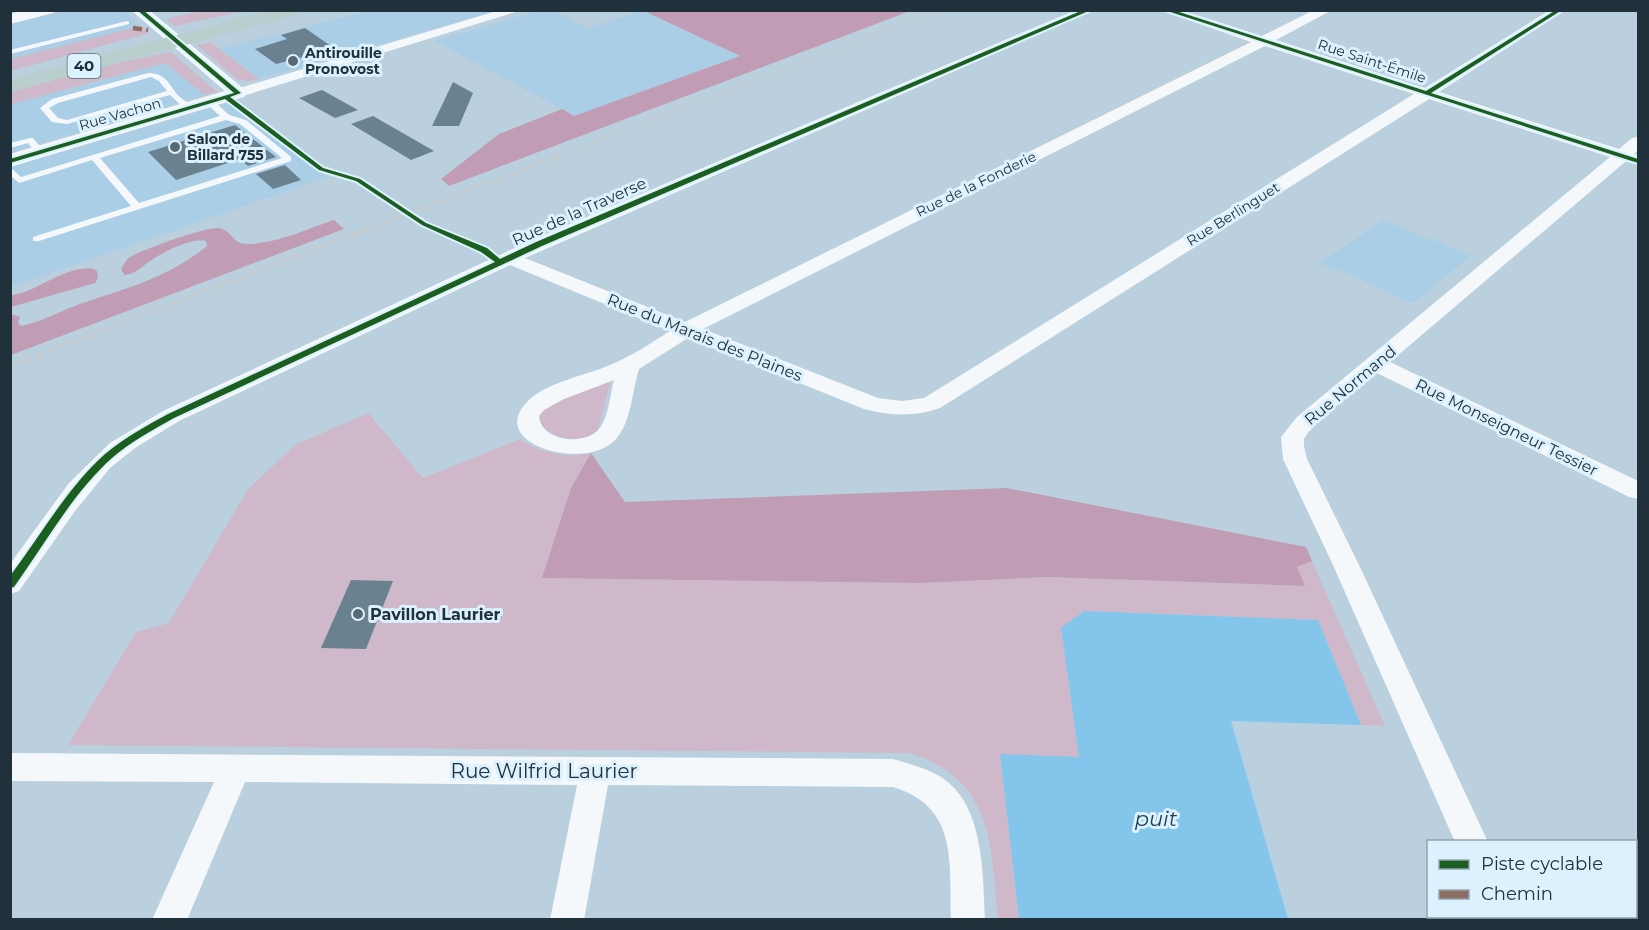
<svg xmlns="http://www.w3.org/2000/svg" width="1649" height="930" font-family="Montserrat,sans-serif">
<style>
.built{fill:#aacee6}
.green{fill:#cfb8c9}
.forest{fill:#c09db4}
.water{fill:#84c5ec}
.building{fill:#6a8290}
.lines{fill:none;stroke-linecap:round;stroke-linejoin:round}
.service{fill:#f5f8fa;fill-rule:evenodd}
.minor{fill:#f5f8fa;fill-rule:evenodd}
.tertiary{fill:#f5f8fa;fill-rule:evenodd}
.motorway{fill:#b8cfce;fill-rule:evenodd}
.rail-far2{stroke:#c5ccd0;stroke-width:3;stroke-dasharray:5 3;stroke-linecap:butt}
.rail-far1{stroke:#c5ccd0;stroke-width:4;stroke-dasharray:8 4;stroke-linecap:butt}
.rail{stroke:#c5ccd0;stroke-width:4.5;stroke-dasharray:9 4.5;stroke-linecap:butt}
.quiet{stroke:#8d6e63;stroke-width:4.5;stroke-dasharray:9 4.5;stroke-linecap:butt}
.cycleway-casing{stroke:#dcf1fe;stroke-width:4}
.cycleway{fill:#1b5e20;fill-rule:evenodd}
.poi-dot{fill:#576974;stroke:#dcf1fe;stroke-width:2}
.labels{text-anchor:middle;stroke-width:6;stroke-linejoin:round;paint-order:stroke}
.far-poi-label{font-size:14px;font-weight:bold;fill:#21313b;stroke:#dcf1fe;text-anchor:start}
.far-street-label{font-size:14px;fill:#21313b;stroke:#dcf1fe}
.shield{fill:#dcf1fe;stroke:#596b76;stroke-width:1.5}
.shield-label{font-size:15px;font-weight:bold;fill:#21313b}
.street-label{font-size:16px;fill:#21313b;stroke:#dcf1fe}
.poi-label{font-size:16px;font-weight:bold;fill:#21313b;stroke:#dcf1fe;text-anchor:start}
.near-street-label{font-size:20px;fill:#21313b;stroke:#dcf1fe}
.near-water-label{font-size:21px;font-style:italic;fill:#1b3f55;stroke:#dcf1fe}
</style>
<rect width="100%" height="100%" fill="#bad0de"/>
<!-- built -->
<g class="built">
<polygon points="123,10 141,26 11,59 10,24 67,11"/>
<polygon points="644,10 740,56 574,116 435,41 539,11 554,11 588,28"/>
<polygon points="368,11 495,11 259,79 220,49"/>
<polygon points="166,63 205,95 11,152 11,104"/>
<polygon points="228,103 249,121 328,177 11,287 11,167"/>
<polygon points="1383,220 1471,256 1413,303 1340,270 1337,271 1319,264"/>
</g>
<!-- green -->
<g class="green">
<polygon points="202,10 243,10 243,11 175,26 166,19"/>
<polygon points="141,26 149,33 11,71 11,59"/>
<polygon points="210,42 259,79 249,81 238,80 197,45"/>
<polygon points="171,52 217,92 205,95 165,63 11,104 11,92 116,63"/>
<path d="M605,381L610,383L598,429C584,447 553,439 539,423L540,413L546,407Z"/>
<path d="M368,413L423,478L520,439C539,452 568,459 591,453L571,488L543,578L920,583L1048,577L1304,586L1297,567L1312,561L1385,726L1361,725L1318,620L1084,611L1061,629L1079,757L1000,755L1019,920L998,919C991,846 994,779 909,753L68,745L136,632L169,623L248,489L295,445Z"/>
</g>
<!-- forest -->
<g class="forest">
<polygon points="644,11 910,10 910,11 449,186 441,179 499,134 562,109 574,116 740,56"/>
<path d="M334,220L344,229L11,355V314L20,317L18,322L21,326C41,322 58,312 77,305C126,288 166,279 207,246L206,241C189,238 164,252 150,261C141,267 136,274 125,275L121,270C124,264 126,259 132,256C144,249 207,226 219,228C237,232 228,248 259,243C285,240 309,228 334,220Z"/>
<path d="M91,268L97,271L98,278L95,283L11,307V296L13,295C43,289 58,269 91,268Z"/>
<polygon points="591,453 625,502 1007,488 1306,547 1312,561 1297,567 1305,586 1048,577 920,583 542,578 571,488"/>
</g>
<!-- water -->
<polygon class="water" points="1084,611 1318,620 1361,725 1231,721 1288,919 1019,919 1000,754 1079,757 1061,628"/>
<!-- building -->
<g class="building">
<polygon points="305,28 335,49 276,64 255,49 287,39 281,35"/>
<polygon points="453,82 473,93 459,126 432,126"/>
<polygon points="322,90 358,110 335,118 299,98"/>
<polygon points="373,116 434,151 411,160 351,124"/>
<polygon points="235,125 276,157 248,166 240,159 176,180 148,152"/>
<polygon points="285,165 301,180 273,189 256,174"/>
<polygon points="351,580 393,581 366,649 321,648"/>
</g>
<g class="lines">
<!-- service -->
<g class="service">
<polygon points="127,21 129,22 129,24 10,54 10,50"/>
<path d="M148,73C164,73 168,82 176,93C180,98 187,102 192,106V110H186L170,95L67,124L52,122L40,108L52,99ZM151,77L159,81L167,91L67,120L58,118L49,108L58,103Z"/>
<path d="M207,100H213L229,115L246,120L291,157V161L39,241H33V237L131,206L92,160L19,183L10,175V167L21,177L220,116L207,104ZM226,120L240,124L282,158L139,203L100,158Z"/>
<polygon points="30,138 33,138 43,150 43,154 37,154 28,143 10,148 10,143"/>
</g>
<!-- minor -->
<g class="minor">
<polygon points="500,10 522,10 243,96 233,96 230,93 233,90"/>
<path d="M1076,10H1095L525,258L685,322L1251,42L1160,10H1181L1262,36L1314,10H1332L1276,40L1425,88L1550,10H1566L1439,92L1619,149L1632,138L1638,137V150L1634,154L1638,155V163L1625,162L1390,362L1638,481V499L1629,497L1377,373C1363,385 1308,426 1304,440C1303,446 1306,453 1307,459L1359,565L1488,842H1455L1333,565L1283,459L1281,437L1297,417L1610,157L1429,99L940,408C914,417 891,416 864,409L688,338L639,369C632,391 632,419 617,438C589,473 485,445 527,402C544,383 587,375 610,365C632,356 651,343 670,331L510,265L179,421L135,448L110,468L75,511L19,591L10,594V564L69,483L110,443L163,411L532,240ZM1265,46L1414,94L924,398L902,401L878,398L703,329ZM614,380C610,394 609,417 599,429C585,446 541,442 539,416L544,410L564,399Z"/>
<path d="M10,753L893,759C912,765 933,769 949,783C984,813 983,877 985,920H951C949,863 959,807 893,787L608,785L584,920H550L577,785L245,782L187,920H152L214,782L10,781Z"/>
<polygon points="1638,892 1638,920 1623,920 1622,916 1636,916 1636,893"/>
<polygon points="1489,916 1524,916 1525,920 1490,920"/>
</g>
<!-- tertiary -->
<g class="tertiary">
<polygon points="25,10 55,10 53,13 10,24 10,14"/>
<polygon points="131,10 149,10 244,89 247,93 244,97 10,167 10,154 225,91"/>
</g>
<!-- motorway -->
<polygon class="motorway" points="271,10 303,10 301,14 10,92 10,79"/>
<!-- rail-far2 -->
<polyline class="rail-far2" points="555,157 939,10"/>
<!-- rail-far1 -->
<polyline class="rail-far1" points="36,356 559,156"/>
<!-- rail -->
<polyline class="rail" points="10,366 40,355"/>
<!-- quiet -->
<polyline class="quiet" points="133,28 148,30"/>
<!-- cycleway casing -->
<g class="cycleway-casing">
<g id="cycleway">
<path d="M137,10H143L241,93L230,97L323,168L360,179L426,223L487,248L500,259L536,242L1083,10H1091L542,246L174,418C153,430 130,442 112,458C72,494 45,544 14,587L10,588V576C41,535 67,488 105,454C124,438 146,426 168,414L495,262L481,252L422,225L356,181L319,170L225,99L10,163V159L234,93Z"/>
<polygon points="1164,10 1173,10 1426,91 1556,10 1562,10 1431,93 1638,159 1638,163"/>
</g>
</g>
<!-- cycleway -->
<use href="#cycleway" class="cycleway"/>
</g>
<!-- markers -->
<g class="poi-dot">
<circle cx="293" cy="61" r="6"/>
<circle cx="175" cy="147" r="6"/>
<circle cx="358" cy="614" r="6"/>
</g>
<g class="labels">
<!-- far-poi labels -->
<g class="far-poi-label">
<text x="305" y="58">Antirouille<tspan x="305" dy="16">Pronovost</tspan></text>
<text x="187" y="144">Salon de<tspan x="187" dy="16">Billard 755</tspan></text>
</g>
<!-- far-street labels -->
<g class="far-street-label">
<text transform="translate(1372 61) rotate(18)" y="5">Rue Saint-Émile</text>
<text transform="translate(120 114) rotate(-16)" y="5">Rue Vachon</text>
<text transform="translate(976 184) rotate(-26)" y="5">Rue de la Fonderie</text>
<text transform="translate(1233 214) rotate(-32)" y="5">Rue Berlinguet</text>
</g>
<!-- shield labels -->
<rect class="shield" x="67.5" y="54" width="33" height="24" rx="4.5"/>
<g class="shield-label">
<text x="84" y="71">40</text>
</g>
<!-- street labels -->
<g class="street-label">
<text transform="translate(579 211) rotate(-24)" y="6">Rue de la Traverse</text>
<text transform="translate(705 337) rotate(22)" y="6">Rue du Marais des Plaines</text>
<text transform="translate(1350 385) rotate(-40)" y="6">Rue Normand</text>
<text transform="translate(1507 427) rotate(26)" y="6">Rue Monseigneur Tessier</text>
</g>
<!-- poi labels -->
<g class="poi-label">
<text x="370" y="620">Pavillon Laurier</text>
</g>
<!-- near-street labels -->
<g class="near-street-label">
<text x="544" y="778">Rue Wilfrid Laurier</text>
</g>
<!-- near-water labels -->
<g class="near-water-label">
<text x="1156" y="826">puit</text>
</g>
</g>
<!-- border -->
<rect width="1649" height="930" fill="none" stroke="#21313b" stroke-width="24"/>
<!-- legend -->
<rect x="1427" y="840" width="210" height="78" fill="#dcf1fe" stroke="#91a4b0" stroke-width="1.5"/>
<rect x="1439" y="860" width="30" height="9" fill="#1b5e20" stroke="#91a4b0" stroke-width="1.5"/>
<text x="1481" y="870" font-size="18" fill="#21313b">Piste cyclable</text>
<rect x="1439" y="890" width="30" height="9" fill="#8d6e63" stroke="#91a4b0" stroke-width="1.5"/>
<text x="1481" y="900" font-size="18" fill="#21313b">Chemin</text>
</svg>
